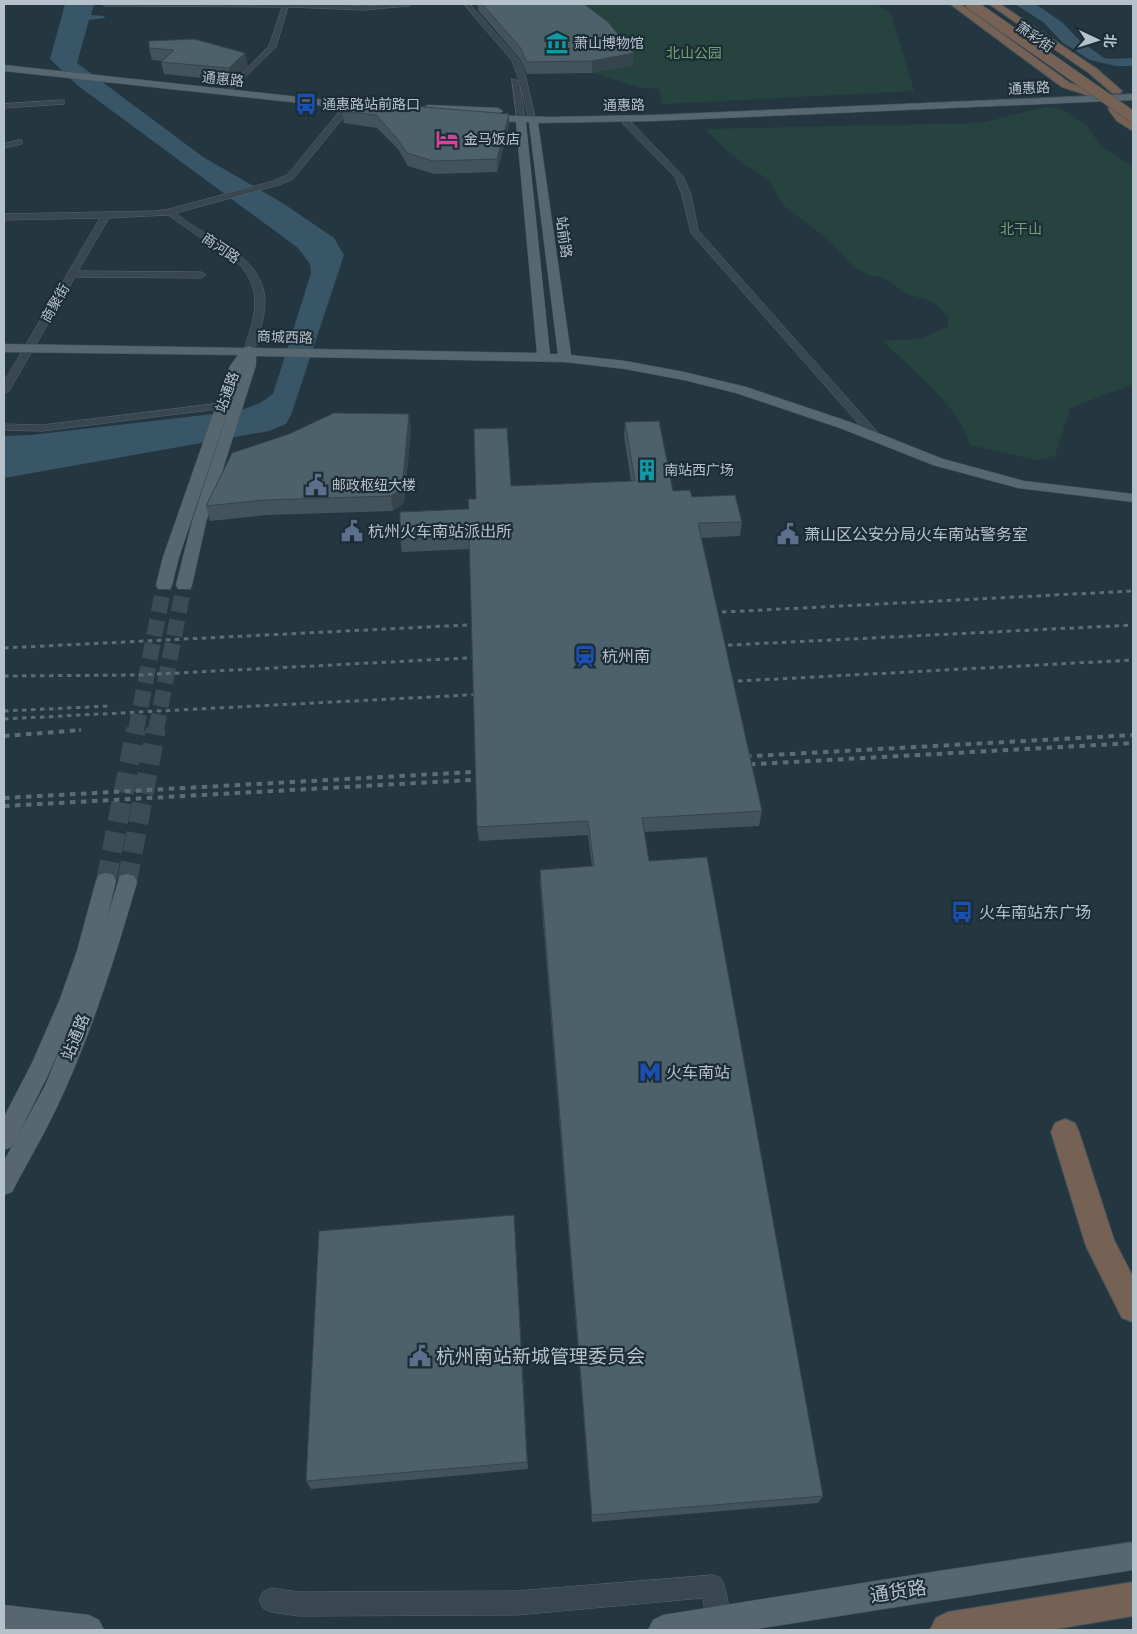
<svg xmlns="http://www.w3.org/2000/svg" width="1137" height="1634" font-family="Karla,'Noto Sans SC',sans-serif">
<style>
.green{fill:#27433f}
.water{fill:#385667}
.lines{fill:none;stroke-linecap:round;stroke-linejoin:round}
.major-tunnel-far1{stroke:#3a4c55;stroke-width:16;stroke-dasharray:16 8;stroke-linecap:butt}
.major-tunnel{stroke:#3a4c55;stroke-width:20;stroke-dasharray:20 10;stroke-linecap:butt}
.minor-casing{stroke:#57656d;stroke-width:1}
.major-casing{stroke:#45545c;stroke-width:1}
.highway-casing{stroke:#43525a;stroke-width:2}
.minor{fill:#394850;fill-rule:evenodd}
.major{fill:#576770;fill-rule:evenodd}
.highway{fill:#766255;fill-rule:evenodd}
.rail-far1{stroke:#5b6d77;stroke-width:3;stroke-dasharray:4.5 4.5;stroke-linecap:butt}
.rail{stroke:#5b6d77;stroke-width:4;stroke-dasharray:5.5 5.5;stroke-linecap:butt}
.highway-bridge-casing{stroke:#43525a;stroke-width:12;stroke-linecap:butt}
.highway-bridge{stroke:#766255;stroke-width:11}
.wall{fill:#42535c}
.shaded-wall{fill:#36444b}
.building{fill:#4d616b;stroke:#36444b}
.labels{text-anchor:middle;stroke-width:4.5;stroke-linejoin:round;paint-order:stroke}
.far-street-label{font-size:14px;fill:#b5c2ca;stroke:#1d2d35}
.far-poi-label{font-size:14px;fill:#b5c2ca;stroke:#1d2d35;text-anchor:start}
.far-park-label{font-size:14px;fill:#73a173;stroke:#1d2d35}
.poi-label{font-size:16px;fill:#b5c2ca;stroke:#1d2d35;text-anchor:start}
.street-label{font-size:16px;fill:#b5c2ca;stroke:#1d2d35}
.near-poi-label{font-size:19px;fill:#b5c2ca;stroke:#1d2d35;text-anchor:start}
.near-street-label{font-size:19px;fill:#b5c2ca;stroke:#1d2d35}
</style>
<rect width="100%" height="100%" fill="#243740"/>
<!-- green -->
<g class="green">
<polygon points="570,4 876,4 891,14 914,91 662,104 659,89 638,87 592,73 633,64"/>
<path d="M1053,107L1062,109L1087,126L1100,145L1133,167V384L1070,408L1055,456L1037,460L970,445C959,405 912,370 883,341L918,339L948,327V316L934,302L904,293L891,282L881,277L868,275L853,266L828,239L786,208L767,178L745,165L724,148L706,129L982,123L1039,108Z"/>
</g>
<!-- water -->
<g class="water">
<polygon points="65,4 94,4 91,15 105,16 104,18 89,20 77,63 203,157 281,202 334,238 344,255 291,415 286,424 269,431 4,478 4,436 31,435 239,411 260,403 273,394 311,273 310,264 298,248 77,85 50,59"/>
<polygon points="1015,4 1034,4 1040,7 1063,23 1079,40 1104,58 1110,59 1133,58 1133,66 1116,66 1090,60 1063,43 1043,22"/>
</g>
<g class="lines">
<!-- major-tunnel-far1 -->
<g class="major-tunnel-far1">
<polyline points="136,730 164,585"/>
<polyline points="156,730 184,585"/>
</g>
<!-- major-tunnel -->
<g class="major-tunnel">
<polyline points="106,881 136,729"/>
<polyline points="127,882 156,729"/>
</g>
<!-- minor casing -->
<g class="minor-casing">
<g id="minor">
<polygon points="102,4 331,4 363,6 412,4 409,6 363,10 288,7 276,47 232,90 228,88 229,86 269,46 282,7 105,6"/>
<polygon points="464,4 470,4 519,60 525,74 536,121 529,119 517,74 512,61"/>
<polygon points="512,79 519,81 525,119 521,121 517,119"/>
<path d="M350,99L357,101L293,179L279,185L176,213C212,244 277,257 263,319C260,330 258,342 253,352H245L244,350C254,318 264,293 240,265L168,215L109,218L78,271L201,272L206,275L201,278L75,277L9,391L4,394V382L100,218L4,220V214L155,211L169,209L273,181L287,175Z"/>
<polygon points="61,100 64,100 64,104 4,108 4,104"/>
<polygon points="623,120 629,120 683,176 691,195 698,230 880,435 882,437 880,439 872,439 691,233 682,195 675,177 623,124"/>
<polygon points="19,140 22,140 22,144 4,148 4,144"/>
<polygon points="222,403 227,406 226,408 42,431 4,430 4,424 42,425"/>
<path d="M713,1575L721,1578C727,1592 732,1614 726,1628L721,1630L710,1628L706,1620L703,1598L517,1615L299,1616L271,1612L263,1608L259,1600L263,1592L271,1588L299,1592L517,1591Z"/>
</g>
</g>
<!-- major casing -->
<g class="major-casing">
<g id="major">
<polygon points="4,65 373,105 378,108 373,111 4,71"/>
<path d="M1133,94V100L654,121L538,123L571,355L625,361L684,372L746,387L850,422L943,459L1024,481L1133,494V502L1018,488L933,465L840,428L736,393L684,380L625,369L565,362L256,356V365L206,522L192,585L190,589H178L176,585L192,522L243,365L179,557L172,585L170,589H158L156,585L163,557L230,366L238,355L4,352V344L244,348L249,346L254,348L537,353L516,122L482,120L480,118L485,115L550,117L654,115ZM526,122H529L558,354H550Z"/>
<polygon points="428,105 498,108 503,111 498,114 425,110 423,108"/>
<path d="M106,873L113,875L116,881L106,921L120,876L127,874L134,876L137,882C116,954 94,1026 63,1094C48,1128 29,1159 12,1192L4,1195V1161L45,1086L69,1027L47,1077L12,1147L4,1150V1117L32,1063L60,999L77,951L96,881L99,875Z"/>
<polygon points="1133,1542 1133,1570 750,1630 648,1630 653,1620 663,1615 932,1572"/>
<polygon points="4,1605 89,1615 99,1620 104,1630 4,1630"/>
</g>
</g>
<!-- highway casing -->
<g class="highway-casing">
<g id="highway">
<polygon points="950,4 961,4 1070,83 1094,91 1096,93 1090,96 1062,87"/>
<polygon points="989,4 1000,4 1097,69 1122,91 1120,93 1112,93 1089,73"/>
<polygon points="1114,106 1118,107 1125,117 1133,123 1133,131 1117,121 1108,109"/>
<polygon points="1065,1119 1075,1123 1079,1132 1114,1240 1133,1277 1133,1322 1122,1318 1086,1246 1051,1132 1055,1123"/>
<polygon points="1133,1582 1133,1616 1050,1630 930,1630 936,1618 948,1612"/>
</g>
</g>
<!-- minor -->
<use href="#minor" class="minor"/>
<!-- major -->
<use href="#major" class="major"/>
<!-- highway -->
<use href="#highway" class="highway"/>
<!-- rail-far1 -->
<g class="rail-far1">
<polyline points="704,613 1133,591"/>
<polyline points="710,646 1133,625"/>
<polyline points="4,648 487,624"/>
<polyline points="4,676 139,675 486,657"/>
<polyline points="720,682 1133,660"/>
<polyline points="4,711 110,706"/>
<polyline points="4,719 488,694"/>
<polyline points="79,730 81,730"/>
</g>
<!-- rail -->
<g class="rail">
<polyline points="4,736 81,730"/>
<polyline points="735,757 1133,735"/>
<polyline points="739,765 1133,743"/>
<polyline points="4,798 491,771"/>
<polyline points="4,806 489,779"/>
</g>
<!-- highway-bridge casing -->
<g class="highway-bridge-casing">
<polyline id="highway-bridge" points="971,4 1133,117"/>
</g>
<!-- highway-bridge -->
<use href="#highway-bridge" class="highway-bridge"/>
</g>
<!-- wall -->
<g class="wall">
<polygon points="477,4 584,4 633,65 592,73 527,74 520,59 478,10"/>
<polygon points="149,41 248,65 232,81 164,74 161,62 163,61 152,60 149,48"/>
<polygon points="342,111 509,127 497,172 434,174 408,166 398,149 377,128 344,123"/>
<polygon points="625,422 673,491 692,497 742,522 740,536 701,538 762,811 759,826 644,832 649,861 823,1496 818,1503 592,1522 540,884 540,870 592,866 588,835 479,841 477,827 470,549 402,552 400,537 469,509 476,499 511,486 631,481 624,436"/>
<polygon points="411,429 404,503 393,511 267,515 210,521 206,506"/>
<polygon points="515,1226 528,1469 311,1489 306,1481"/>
</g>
<!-- shaded-wall -->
<g class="shaded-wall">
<polygon points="245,53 248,65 232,81 229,68"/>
<polygon points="634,53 633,65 592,73 592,61"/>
<polygon points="509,114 509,127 497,172 497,159"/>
<polygon points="409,414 411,429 404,503 393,511 391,496"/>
<polygon points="514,1215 515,1226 528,1469 527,1462"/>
</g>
<!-- building -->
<g class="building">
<polygon points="482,4 584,4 608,22 634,53 592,61 527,62 520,47"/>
<polygon points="194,39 245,53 229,68 161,62 174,50 149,48 149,41"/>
<polygon points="351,101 509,114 497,159 433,161 407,153 396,137 376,115 342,111"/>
<polygon points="334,413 409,414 402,489 391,496 264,500 206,506 232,453 289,434"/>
<polygon points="659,421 673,491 690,490 692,497 735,495 742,522 698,523 762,811 642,818 649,861 707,857 823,1496 592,1515 540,870 594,866 588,821 477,827 469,534 400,537 400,512 469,509 468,499 476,499 474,429 507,428 511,486 635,481 625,422"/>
<polygon points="514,1215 527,1462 306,1481 319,1231"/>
</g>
<!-- icons -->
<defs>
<g id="museum-bare" transform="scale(1.725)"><path d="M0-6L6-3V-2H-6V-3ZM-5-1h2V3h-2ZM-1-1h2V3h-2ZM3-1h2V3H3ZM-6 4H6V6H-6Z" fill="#0f9aa8" stroke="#1d2d35" stroke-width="2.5" paint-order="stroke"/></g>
<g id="bus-bare" transform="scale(1.725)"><path d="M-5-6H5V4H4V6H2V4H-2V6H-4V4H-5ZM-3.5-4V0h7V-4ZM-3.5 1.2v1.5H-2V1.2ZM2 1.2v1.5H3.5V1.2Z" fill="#1a4fb4" stroke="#1d2d35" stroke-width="2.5" paint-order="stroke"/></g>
<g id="hotel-bare" transform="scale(1.725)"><path d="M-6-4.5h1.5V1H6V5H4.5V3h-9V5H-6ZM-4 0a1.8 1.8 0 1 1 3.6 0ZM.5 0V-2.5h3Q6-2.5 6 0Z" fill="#d1479c" stroke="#1d2d35" stroke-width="2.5" paint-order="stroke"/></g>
<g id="building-bare" transform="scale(1.725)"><path d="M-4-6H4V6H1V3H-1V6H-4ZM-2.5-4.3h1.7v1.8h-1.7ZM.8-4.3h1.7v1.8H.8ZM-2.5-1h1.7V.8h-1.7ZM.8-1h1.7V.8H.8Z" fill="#0f9aa8" stroke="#1d2d35" stroke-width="2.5" paint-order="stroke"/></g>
<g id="civic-bare" transform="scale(1.725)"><path d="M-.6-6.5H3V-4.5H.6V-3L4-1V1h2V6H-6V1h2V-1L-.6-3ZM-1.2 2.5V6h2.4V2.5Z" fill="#5c6f8a" stroke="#1d2d35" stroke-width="2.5" paint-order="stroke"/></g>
<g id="station-bare" transform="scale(1.725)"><path d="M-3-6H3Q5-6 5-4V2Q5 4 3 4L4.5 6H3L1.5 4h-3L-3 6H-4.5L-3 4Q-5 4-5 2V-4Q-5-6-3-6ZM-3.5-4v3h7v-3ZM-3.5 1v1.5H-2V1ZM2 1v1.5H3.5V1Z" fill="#1a4fb4" stroke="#1d2d35" stroke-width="2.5" paint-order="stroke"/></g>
<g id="metro-bare" transform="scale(1.725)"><path d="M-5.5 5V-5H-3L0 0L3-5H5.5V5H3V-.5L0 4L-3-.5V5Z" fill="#1a4fb4" stroke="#1d2d35" stroke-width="2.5" paint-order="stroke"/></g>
</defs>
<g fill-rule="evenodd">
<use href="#museum-bare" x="557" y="43"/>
<use href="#bus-bare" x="306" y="104"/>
<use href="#hotel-bare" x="447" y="139"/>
<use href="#building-bare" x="647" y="470"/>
<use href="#civic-bare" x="316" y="485"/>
<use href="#civic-bare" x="352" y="531"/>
<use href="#civic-bare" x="788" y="534"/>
<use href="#station-bare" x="585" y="656"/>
<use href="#bus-bare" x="962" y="912"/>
<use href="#metro-bare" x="650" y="1072"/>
<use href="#civic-bare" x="420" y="1356"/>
</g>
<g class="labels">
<!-- far-street labels -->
<g class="far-street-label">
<text transform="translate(1035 37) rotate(35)" y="5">萧彩街</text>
<text transform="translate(223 79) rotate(6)" y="5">通惠路</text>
<text transform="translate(1029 88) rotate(-3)" y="5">通惠路</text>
<text transform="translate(624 105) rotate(-1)" y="5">通惠路</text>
<text transform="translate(564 237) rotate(82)" y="5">站前路</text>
<text transform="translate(221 248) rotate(34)" y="5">商河路</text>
<text transform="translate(55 303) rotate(-60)" y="5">商聚街</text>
<text transform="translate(285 337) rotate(2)" y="5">商城西路</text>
<text transform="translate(227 392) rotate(-70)" y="5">站通路</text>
</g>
<!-- far-poi labels -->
<g class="far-poi-label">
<text x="574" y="48">萧山博物馆</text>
<text x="322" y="109">通惠路站前路口</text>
<text x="464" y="144">金马饭店</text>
<text x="664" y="475">南站西广场</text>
<text x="332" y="490">邮政枢纽大楼</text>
</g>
<!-- far-park labels -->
<g class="far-park-label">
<text x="694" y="58">北山公园</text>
<text x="1021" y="234">北干山</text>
</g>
<!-- poi labels -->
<g class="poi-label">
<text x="368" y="537">杭州火车南站派出所</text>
<text x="804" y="540">萧山区公安分局火车南站警务室</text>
<text x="602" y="662">杭州南</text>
<text x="979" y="918">火车南站东广场</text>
<text x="666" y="1078">火车南站</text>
</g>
<!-- street labels -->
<g class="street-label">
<text transform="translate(75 1037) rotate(-68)" y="6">站通路</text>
</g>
<!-- near-poi labels -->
<g class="near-poi-label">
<text x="436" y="1363">杭州南站新城管理委员会</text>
</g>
<!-- near-street labels -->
<g class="near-street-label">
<text transform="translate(898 1591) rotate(-9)" y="7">通货路</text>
</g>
</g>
<!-- border -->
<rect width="1137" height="1634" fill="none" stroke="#b5c2ca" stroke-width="10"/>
<!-- north arrow -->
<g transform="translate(1097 40) rotate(94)" stroke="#1d2d35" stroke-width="4" paint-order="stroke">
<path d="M0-4L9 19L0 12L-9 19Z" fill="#b5c2ca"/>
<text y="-8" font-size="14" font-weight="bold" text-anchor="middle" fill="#b5c2ca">北</text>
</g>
</svg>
